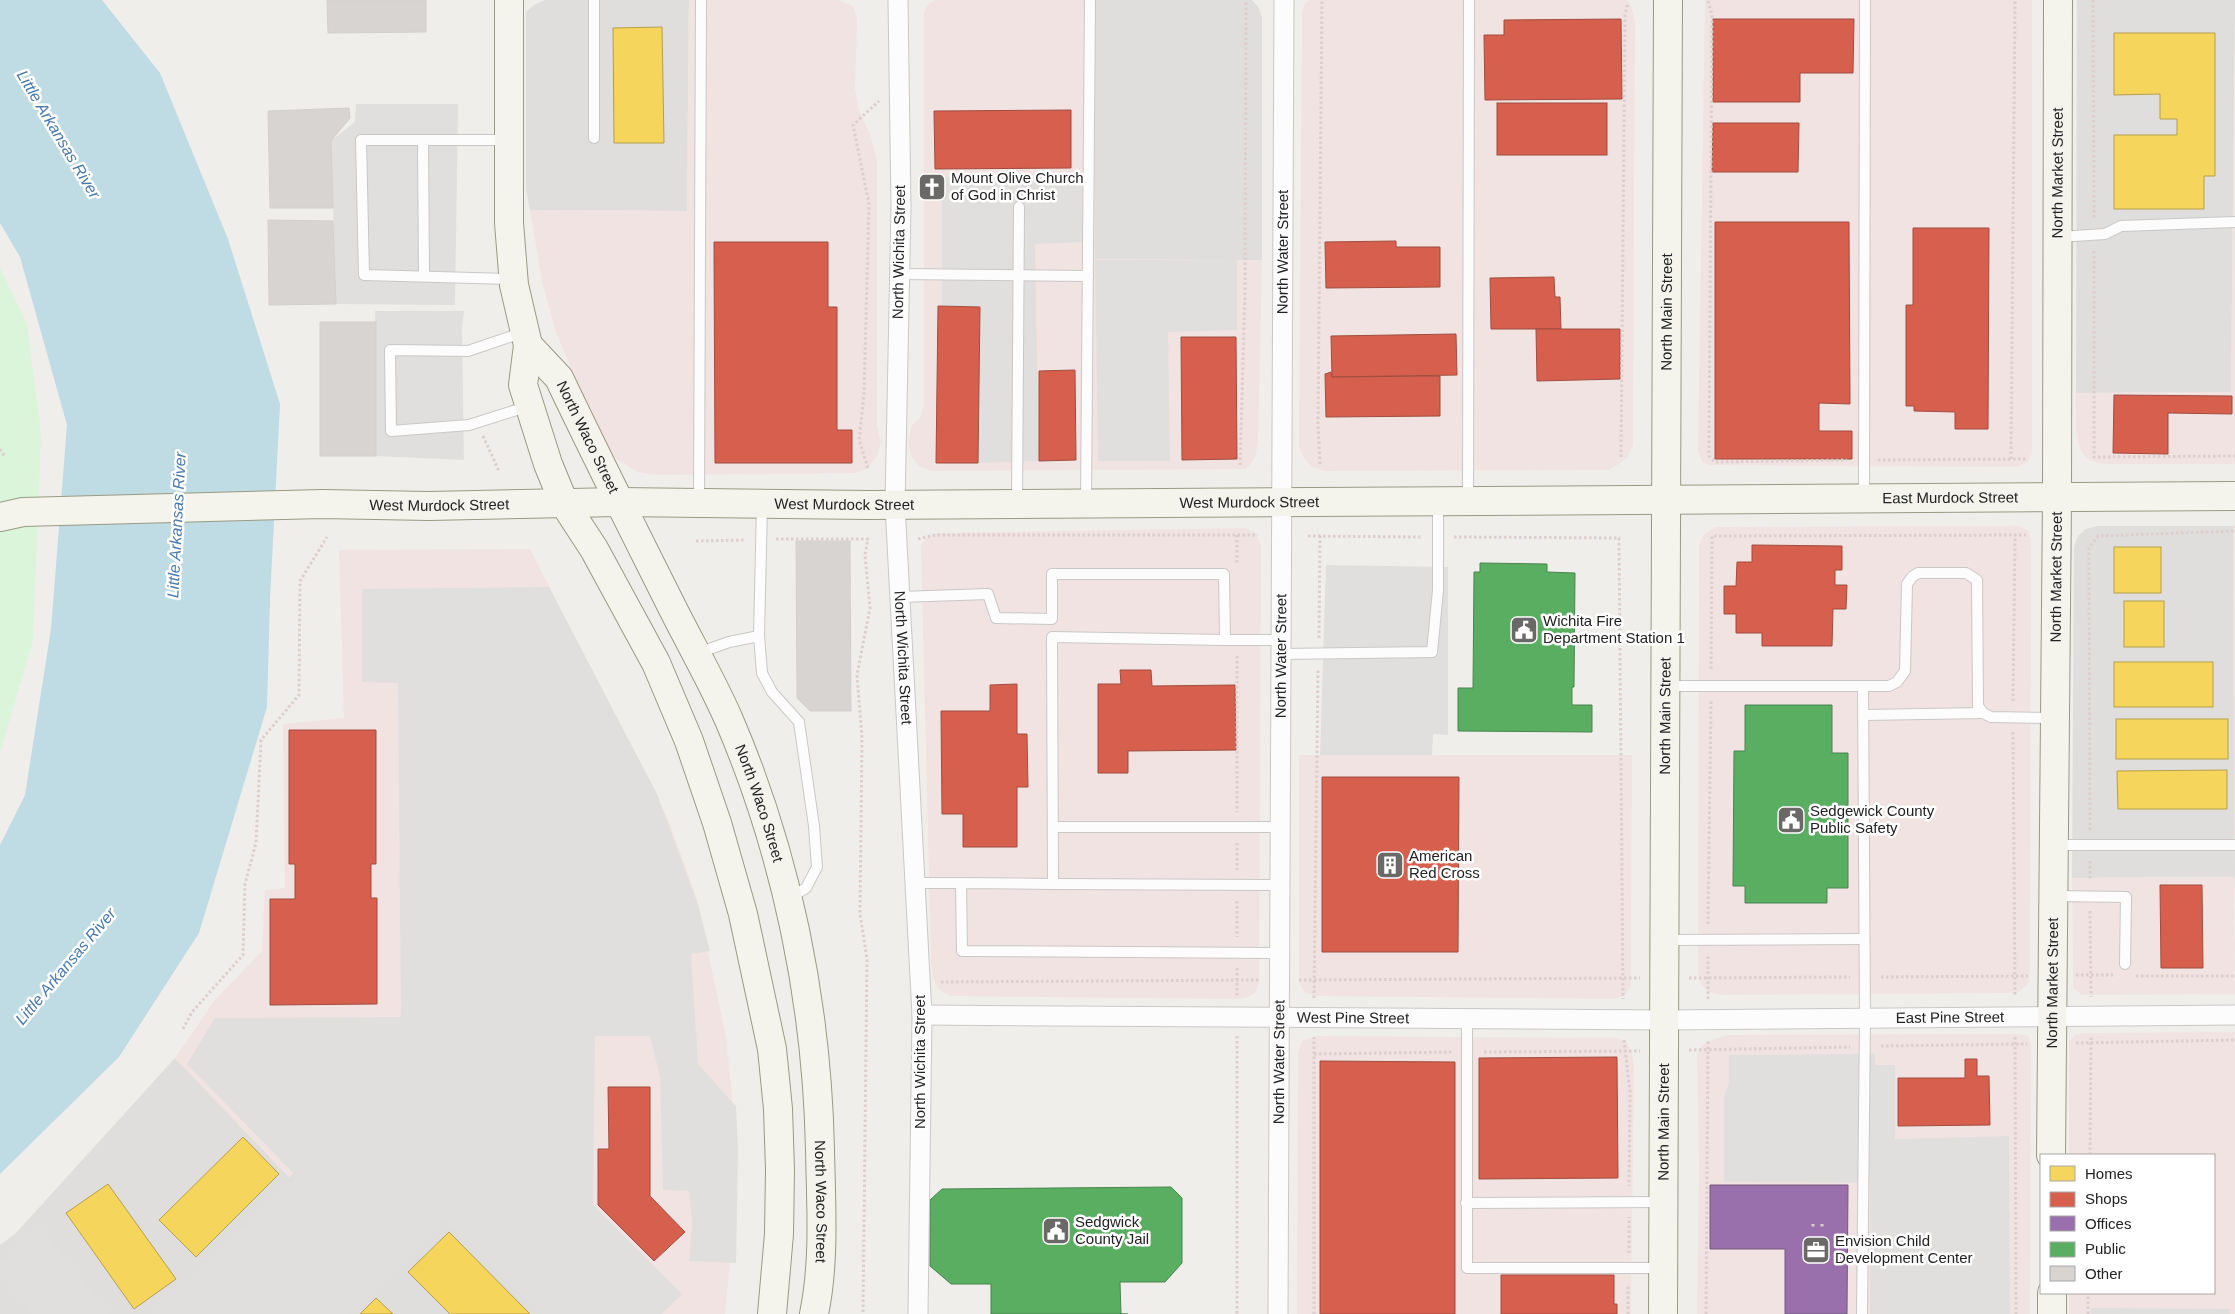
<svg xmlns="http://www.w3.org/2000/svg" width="2235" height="1314" font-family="Helvetica,sans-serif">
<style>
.residential{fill:#dfdedc}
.commercial{fill:#f1e3e1}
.park{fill:#daf5da}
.parking{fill:#e0dfde}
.water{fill:#bfdbe3}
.homes{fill:#f6d55c;stroke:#b69f4b}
.shops{fill:#d6604d;stroke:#a04d40}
.offices{fill:#9970ab;stroke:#755982}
.public{fill:#5aae61;stroke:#49844e}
.building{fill:#d7d4d2;stroke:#d3d0cc}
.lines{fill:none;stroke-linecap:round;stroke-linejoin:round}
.lane-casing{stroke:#c9c8c7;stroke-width:12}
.street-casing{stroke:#c9c8c7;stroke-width:21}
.secondary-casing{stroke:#999a82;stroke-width:30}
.path{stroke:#dccecd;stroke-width:3;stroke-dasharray:2.5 2.5;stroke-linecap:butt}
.lane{stroke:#fdfcfc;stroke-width:10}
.street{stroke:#fdfcfc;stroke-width:19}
.secondary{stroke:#f4f4ed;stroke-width:28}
.labels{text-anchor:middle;stroke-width:5;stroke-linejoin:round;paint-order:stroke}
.street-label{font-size:15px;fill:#222;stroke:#fff}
.poi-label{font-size:15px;fill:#222;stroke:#fff;text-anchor:start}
.water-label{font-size:16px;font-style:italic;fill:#4a7aab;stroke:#fff}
</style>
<rect width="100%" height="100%" fill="#f0eeeb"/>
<!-- residential -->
<g class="residential">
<polygon points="545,0 689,0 687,211 530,210 526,190 526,12 534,5"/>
<polygon points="1095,0 1252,0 1259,8 1262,18 1262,260 1095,260"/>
<polygon points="2077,0 2235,0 2231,392 2076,393"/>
<polygon points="2098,526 2233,526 2235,888 2234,877 2072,878 2074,547 2078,536 2086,529"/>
<polygon points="175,1058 289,1177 400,1069 643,1314 0,1314 0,1245 15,1234"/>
</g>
<!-- commercial -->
<g class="commercial">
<polygon points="689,0 839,0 854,7 857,20 855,88 859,110 871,137 877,163 877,427 881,441 877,456 867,469 855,473 658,475 638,472 610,455 590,414 556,332 542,282 530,210 687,211"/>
<polygon points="935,0 1095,0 1095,259 1262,260 1258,443 1255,458 1246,469 931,471 918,465 912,457 908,443 912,425 920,418 924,405 924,12 929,3"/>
<polygon points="1310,0 1627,0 1631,5 1635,21 1633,445 1628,457 1619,464 1608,470 1324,471 1312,467 1304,458 1299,447 1302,12 1306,2"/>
<polygon points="1705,0 2032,0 2032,453 2028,462 2017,467 1710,465 1702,462 1698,451"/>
<polygon points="2235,72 2235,464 2103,464 2091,461 2083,454 2078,444 2076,431 2076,393 2231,392"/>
<polygon points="2019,526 2029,531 2031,541 2030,967 2028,984 2019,992 2007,993 1720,995 1708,992 1700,983 1698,973 1699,546 1703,535 1715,527"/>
<polygon points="2233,526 2235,526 2235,833 2234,833"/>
<polygon points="1245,528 1256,533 1261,545 1259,983 1255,993 1248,997 1238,999 950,996 938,989 933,978 931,961 921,546 926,538 937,533"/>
<polygon points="530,549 668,819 697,899 726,1037 732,1094 733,1231 725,1314 643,1314 400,1069 289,1177 175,1058 215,1000 262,951 265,890 285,888 283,724 344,718 339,550"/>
<polygon points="1299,755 1632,755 1631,987 1624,996 1616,999 1315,996 1304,992 1299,982"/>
<polygon points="2234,877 2235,994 2082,995 2073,988 2072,878"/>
<polygon points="2235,1032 2235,1314 2069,1314 2069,1293 2214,1293 2214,1155 2069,1155 2069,1041 2075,1035 2084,1033"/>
<polygon points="2019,1034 2028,1036 2031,1044 2030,1314 1697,1314 1699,1166 1697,1055 1702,1045 1714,1039 1729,1035"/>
<polygon points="1318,1036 1615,1038 1626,1041 1632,1052 1634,1066 1631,1314 1297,1314 1298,1052 1302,1041"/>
</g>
<!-- park -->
<polygon class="park" points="0,268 27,324 41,433 33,640 0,753"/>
<!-- parking -->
<g class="parking">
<polygon points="356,104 458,104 455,305 336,304 331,141 355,122"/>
<polygon points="1082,175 1083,242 1035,244 1039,461 978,463 980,307 942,306 942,177"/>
<polygon points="1095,260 1237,260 1237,330 1168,332 1170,461 1098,461"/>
<polygon points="375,311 464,311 462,329 464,460 376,456"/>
<polygon points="1326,565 1448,567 1448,735 1433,734 1432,755 1320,755"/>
<polygon points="549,587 657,794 698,905 710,951 691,954 698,1064 736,1106 738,1151 736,1263 689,1261 692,1222 689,1191 663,1190 660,1076 650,1036 595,1036 593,1205 682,1294 662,1314 543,1314 443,1219 347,1314 152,1314 298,1178 187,1064 215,1018 401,1017 398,683 362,682 362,589"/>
<polygon points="1875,1054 1875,1065 1895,1065 1895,1139 2009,1136 2010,1314 1870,1314 1870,1183 1724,1182 1724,1097 1729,1082 1729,1055"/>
<polygon points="40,1227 110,1314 32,1314 0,1274 0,1263"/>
<polygon points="2091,1308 2230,1309 2230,1314 2091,1314"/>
</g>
<!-- water -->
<polygon class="water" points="0,0 102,0 160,73 228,239 280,404 270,599 267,707 199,933 119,1057 0,1174 0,845 25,795 51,629 67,425 20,257 0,223"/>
<!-- homes -->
<g class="homes">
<polygon points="662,27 664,143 614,143 613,28"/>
<polygon points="2114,33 2215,33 2215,176 2204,176 2204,209 2114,209 2114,135 2177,135 2177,119 2160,119 2160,94 2114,95"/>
<rect x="2114" y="547" width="47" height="46"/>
<rect x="2124" y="601" width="40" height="46"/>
<rect x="2114" y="662" width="99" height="45"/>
<rect x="2116" y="719" width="112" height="40"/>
<polygon points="2227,770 2227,809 2118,809 2117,771"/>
<polygon points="243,1137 279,1174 196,1257 159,1220"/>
<polygon points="108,1184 176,1279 134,1309 66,1213"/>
<polygon points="449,1232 530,1314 450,1314 408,1272"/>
<polygon points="376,1298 393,1314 360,1314"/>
</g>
<!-- shops -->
<g class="shops">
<polygon points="1621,19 1622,99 1485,100 1484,35 1504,35 1504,20"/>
<polygon points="1713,19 1854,19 1853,73 1800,73 1800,102 1713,102"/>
<rect x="1497" y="103" width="110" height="52"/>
<polygon points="1071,110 1071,168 935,169 934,111"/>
<polygon points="1713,123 1799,123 1798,172 1712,172"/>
<polygon points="1715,222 1849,222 1850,404 1819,403 1819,431 1852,431 1852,459 1715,459"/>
<polygon points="1913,228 1989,228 1988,429 1955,429 1955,412 1914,411 1914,406 1906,406 1906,305 1913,305"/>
<polygon points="1396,241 1396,247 1440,247 1440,287 1326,288 1325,242"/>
<polygon points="714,242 828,242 828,307 837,307 837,430 852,430 852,463 715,463"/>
<polygon points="1554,277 1555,297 1560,297 1561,329 1491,329 1490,278"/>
<polygon points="938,306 980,307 978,463 936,463"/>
<polygon points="1536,329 1620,329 1620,379 1537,381"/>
<polygon points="1456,334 1457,375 1332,377 1331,336"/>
<polygon points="1181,337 1236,337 1237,459 1182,460"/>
<polygon points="1075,370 1076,460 1039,461 1039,371"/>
<polygon points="1331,372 1332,377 1440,376 1440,416 1326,417 1325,374"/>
<polygon points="2114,395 2232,396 2232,414 2168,413 2168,454 2113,453"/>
<polygon points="1752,545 1842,546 1842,570 1835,570 1835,585 1847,585 1846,609 1833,609 1832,646 1762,646 1762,633 1736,633 1736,614 1724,614 1724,586 1736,586 1737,562 1752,562"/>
<polygon points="1120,670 1151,670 1152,686 1235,685 1236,750 1128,751 1128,773 1098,773 1098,684 1121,684"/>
<polygon points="1017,684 1017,734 1027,734 1028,787 1017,787 1017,847 963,847 963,814 942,814 941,711 990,711 990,685"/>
<polygon points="289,730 376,730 376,864 371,864 371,898 377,898 377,1004 270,1005 270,899 295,899 295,864 289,864"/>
<polygon points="1322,777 1459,777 1458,952 1322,952"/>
<polygon points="2160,885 2202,885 2203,968 2161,968"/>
<polygon points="1617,1057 1618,1178 1479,1179 1479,1058"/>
<polygon points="1965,1059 1977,1059 1977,1076 1989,1076 1990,1125 1898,1126 1898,1078 1965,1078"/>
<polygon points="1320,1061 1455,1062 1455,1314 1320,1314"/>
<polygon points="608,1087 650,1087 650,1196 685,1232 654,1261 598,1205 598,1149 609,1149"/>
<polygon points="1501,1275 1614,1275 1614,1304 1617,1304 1617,1314 1501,1314"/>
</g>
<!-- offices -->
<polygon class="offices" points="1710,1185 1848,1185 1847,1314 1785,1314 1785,1249 1710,1249"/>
<!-- public -->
<g class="public">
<polygon points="1480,563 1547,564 1547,572 1575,573 1574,687 1572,687 1572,705 1592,705 1592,732 1458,731 1458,688 1473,688 1474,572 1480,572"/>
<polygon points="1745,705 1832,705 1832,753 1848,753 1848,888 1827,888 1827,903 1745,903 1745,886 1733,886 1734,751 1745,751"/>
<polygon points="1171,1187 1182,1198 1182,1263 1165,1282 1120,1282 1121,1314 1128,1314 991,1314 991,1284 951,1284 930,1266 930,1200 942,1189"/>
</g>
<!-- building -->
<g class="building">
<polygon points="327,0 426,0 426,32 328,33"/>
<polygon points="349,108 350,118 331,141 333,208 270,208 268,111"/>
<polygon points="268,220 333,221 336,304 269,305"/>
<rect x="320" y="322" width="56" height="134"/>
<polygon points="796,541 850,541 851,711 810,711 797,698"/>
</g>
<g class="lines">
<!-- lane casing -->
<g class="lane-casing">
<g id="lane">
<polyline points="594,138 594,0"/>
<polyline points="423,140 424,276"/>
<polyline points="508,140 361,140 364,275 513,279"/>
<polyline points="2058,237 2105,234 2121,226 2235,222"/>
<polyline points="899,274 1088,276"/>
<polyline points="524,332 468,351 390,350 391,431 469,425 529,406"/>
<polyline points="1864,497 1865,0"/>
<polyline points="1468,499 1469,0"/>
<polyline points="699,501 701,0"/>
<polyline points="1086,502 1090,0"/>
<polyline points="1017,503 1019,207"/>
<polyline points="900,597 988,594 996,618 1052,619 1052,574 1224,574 1225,640 1052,637 1053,884 961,883 962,951 1280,953"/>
<polyline points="759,636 762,505"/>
<polyline points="1225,640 1282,640"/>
<polyline points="698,653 729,642 759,636 762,673 772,692 799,722 814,826 817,867 806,888 790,898"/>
<polyline points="1282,654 1432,652 1438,590 1438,501"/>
<polyline points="1667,686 1889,686 1897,682 1905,671 1907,584 1912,577 1918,573 1966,573 1977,580 1978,706 1983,713 1991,717 2054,718"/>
<polyline points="1864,715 1983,713"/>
<polyline points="1053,827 1281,827"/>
<polyline points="2055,845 2235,845"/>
<polyline points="915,883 961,883"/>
<polyline points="1053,884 1281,885"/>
<polyline points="2054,896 2126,897 2125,964"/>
<polyline points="1666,940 1864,939"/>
<polyline points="1467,1018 1467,1268 1663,1268"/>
<polyline points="1466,1203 1663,1202"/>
<polyline points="1862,1314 1865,1018 1863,686"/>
</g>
</g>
<!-- street casing -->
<g class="street-casing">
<g id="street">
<path id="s1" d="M898,0L901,207L895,505L922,1015L918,1314"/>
<path id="s2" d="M922,1015L1665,1020L2235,1015"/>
<path id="s3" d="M1278,1314L1284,0"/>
</g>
</g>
<!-- secondary casing -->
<g class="secondary-casing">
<g id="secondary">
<polyline points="509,0 509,223 514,285 528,345 523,385 548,464 564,503 594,549 656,663 689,741 717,823 743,914 772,1049 778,1109 780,1170 779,1234 772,1314"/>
<path id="s4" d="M528,345L559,378C595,454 633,529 671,605C690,643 712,681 729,720C787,855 817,1004 820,1150C821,1204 825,1261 814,1314"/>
<path id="s5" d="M0,517L23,512L322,504L429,506L619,502L868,505L2235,496"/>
<path id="s6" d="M2051,1155L2057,498L2058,0"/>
<polyline points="2052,1293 2052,1314"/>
<path id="s7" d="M1663,1314L1668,0"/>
</g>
</g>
<!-- path -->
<g class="path">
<polyline points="2093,0 2094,219"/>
<polyline points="1708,1 1712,15 1709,456 1715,462 1847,460"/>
<polyline points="2094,251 2094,457 2235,456"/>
<polyline points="483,436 499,471"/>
<polyline points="0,449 5,457"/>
<polyline points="1621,457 1625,15 1628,3"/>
<polyline points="2011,459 2015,0"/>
<polyline points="1878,460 2028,459"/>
<polyline points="1320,464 1318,424 1322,0"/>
<polyline points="1240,465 1245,292 1246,0"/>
<polyline points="868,468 859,440 864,394 869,204 853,125 879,101"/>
<polyline points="1237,535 1237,565"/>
<polyline points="1308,536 1422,537"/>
<polyline points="1454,537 1619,538 1623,999"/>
<polyline points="776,539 868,539 865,555 870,608 857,675 862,738 860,914 867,959 863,1314"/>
<polyline points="918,539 935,535 1258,535"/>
<polyline points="696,541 745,540"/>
<polyline points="1319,638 1320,536"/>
<polyline points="1237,656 1237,812"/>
<polyline points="1711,669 1712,536 2026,535"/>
<polyline points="2013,701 2015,535"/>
<polyline points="2013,732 2015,996"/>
<polyline points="2090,830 2089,548 2098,536 2235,531"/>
<polyline points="1237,843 1237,870"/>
<polyline points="2090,861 2090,880"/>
<polyline points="1237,901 1237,937"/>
<polyline points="2090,911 2091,997"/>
<polyline points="1708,924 1711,701"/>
<polyline points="1237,968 1237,997"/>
<polyline points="2076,975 2113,975"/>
<polyline points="2136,976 2235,976"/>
<polyline points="1881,977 2028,976"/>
<polyline points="1689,978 1850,977"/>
<polyline points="1299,980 1640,978"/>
<polyline points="941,982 1260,980"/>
<polyline points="1314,998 1318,669"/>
<polyline points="1708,999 1708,956"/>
<polyline points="183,1029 192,1012 243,955 245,884 256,843 261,740 299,695 300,581 327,537"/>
<polyline points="1237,1036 1237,1314"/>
<polyline points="2015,1037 2016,1314"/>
<polyline points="1624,1040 1630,1092 1629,1186"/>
<polyline points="2076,1043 2235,1040"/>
<polyline points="1881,1046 2027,1044"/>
<polyline points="1689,1050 1850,1047"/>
<polyline points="1484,1052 1640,1051"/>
<polyline points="1314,1054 1314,1037"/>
<polyline points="2090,1155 2091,1036"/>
<polyline points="1813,1224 1813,1228"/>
<polyline points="1822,1224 1822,1228"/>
<polyline points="1629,1253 1629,1217"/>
<polyline points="1314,1314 1314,1054 1453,1052"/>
<polyline points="1628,1314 1628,1285"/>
<polyline points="1706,1314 1708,1041"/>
<polyline points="2088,1314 2088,1293"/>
</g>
<!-- lane -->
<use href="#lane" class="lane"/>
<!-- street -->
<use href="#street" class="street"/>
<!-- secondary -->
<use href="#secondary" class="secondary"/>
</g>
<!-- icons -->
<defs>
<g id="church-square" transform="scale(1.4375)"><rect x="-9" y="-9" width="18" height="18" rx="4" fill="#6a6968" stroke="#fff"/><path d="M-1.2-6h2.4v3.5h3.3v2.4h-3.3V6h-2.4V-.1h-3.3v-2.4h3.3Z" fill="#fff"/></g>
<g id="civic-square" transform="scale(1.4375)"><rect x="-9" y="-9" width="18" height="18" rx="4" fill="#6a6968" stroke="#fff"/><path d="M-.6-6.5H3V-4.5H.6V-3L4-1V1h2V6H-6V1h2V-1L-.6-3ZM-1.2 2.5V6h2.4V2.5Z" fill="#fff"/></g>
<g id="building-square" transform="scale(1.4375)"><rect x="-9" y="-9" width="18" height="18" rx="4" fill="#6a6968" stroke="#fff"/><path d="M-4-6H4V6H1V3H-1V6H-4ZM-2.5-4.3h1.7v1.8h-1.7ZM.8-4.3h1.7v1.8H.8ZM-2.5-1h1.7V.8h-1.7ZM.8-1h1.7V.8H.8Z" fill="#fff"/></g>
<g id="office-square" transform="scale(1.4375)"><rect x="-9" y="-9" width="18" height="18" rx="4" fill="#6a6968" stroke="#fff"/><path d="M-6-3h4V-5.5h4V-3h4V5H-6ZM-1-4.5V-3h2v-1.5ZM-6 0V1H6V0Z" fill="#fff"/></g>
</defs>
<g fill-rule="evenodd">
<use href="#church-square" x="932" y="187"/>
<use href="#civic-square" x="1524" y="630"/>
<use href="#civic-square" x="1791" y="820"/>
<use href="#building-square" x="1390" y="865"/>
<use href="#civic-square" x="1056" y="1231"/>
<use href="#office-square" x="1816" y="1250"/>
</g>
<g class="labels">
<!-- street labels -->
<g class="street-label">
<text dy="5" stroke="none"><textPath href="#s6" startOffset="982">North Market Street</textPath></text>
<text transform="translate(899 252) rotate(-89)" y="5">North Wichita Street</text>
<text dy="5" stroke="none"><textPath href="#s3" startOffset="1062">North Water Street</textPath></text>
<text dy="5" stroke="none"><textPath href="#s7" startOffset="1002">North Main Street</textPath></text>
<text dy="5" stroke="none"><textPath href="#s4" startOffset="111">North Waco Street</textPath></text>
<text dy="5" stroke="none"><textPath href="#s5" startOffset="1951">East Murdock Street</textPath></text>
<text dy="5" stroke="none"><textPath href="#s5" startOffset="1250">West Murdock Street</textPath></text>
<text dy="5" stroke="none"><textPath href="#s5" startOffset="440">West Murdock Street</textPath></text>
<text dy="5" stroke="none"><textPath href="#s5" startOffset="845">West Murdock Street</textPath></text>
<text dy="5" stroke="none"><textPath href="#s6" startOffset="578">North Market Street</textPath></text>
<text dy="5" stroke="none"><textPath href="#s1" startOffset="658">North Wichita Street</textPath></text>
<text dy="5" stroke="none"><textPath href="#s3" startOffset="658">North Water Street</textPath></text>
<text dy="5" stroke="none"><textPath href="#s7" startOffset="598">North Main Street</textPath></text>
<text dy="5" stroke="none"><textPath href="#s4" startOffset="516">North Waco Street</textPath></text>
<text dy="5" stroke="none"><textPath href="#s6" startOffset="172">North Market Street</textPath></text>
<text dy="5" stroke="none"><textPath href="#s2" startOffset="431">West Pine Street</textPath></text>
<text dy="5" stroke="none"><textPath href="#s2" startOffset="1028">East Pine Street</textPath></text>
<text transform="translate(920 1062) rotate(-90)" y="5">North Wichita Street</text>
<text dy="5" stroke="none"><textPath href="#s3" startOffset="252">North Water Street</textPath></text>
<text dy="5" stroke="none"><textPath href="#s7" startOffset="192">North Main Street</textPath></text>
<text dy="5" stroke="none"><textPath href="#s4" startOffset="921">North Waco Street</textPath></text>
</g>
<!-- poi labels -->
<g class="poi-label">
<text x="951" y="183">Mount Olive Church<tspan x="951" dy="17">of God in Christ</tspan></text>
<text x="1543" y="626">Wichita Fire<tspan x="1543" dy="17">Department Station 1</tspan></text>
<text x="1810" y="816">Sedgewick County<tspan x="1810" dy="17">Public Safety</tspan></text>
<text x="1409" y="861">American<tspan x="1409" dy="17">Red Cross</tspan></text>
<text x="1075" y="1227">Sedgwick<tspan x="1075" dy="17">County Jail</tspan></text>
<text x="1835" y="1246">Envision Child<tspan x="1835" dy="17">Development Center</tspan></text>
</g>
<!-- water labels -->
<g class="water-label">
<text transform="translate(59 134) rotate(59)" y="6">Little Arkansas River</text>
<text transform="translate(176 525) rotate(-87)" y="6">Little Arkansas River</text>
<text transform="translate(65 966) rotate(-50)" y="6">Little Arkansas River</text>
</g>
</g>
<!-- legend -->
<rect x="2040" y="1154" width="175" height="140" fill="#ffffff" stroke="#a7a7a7"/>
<rect x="2050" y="1166" width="25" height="15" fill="#f6d55c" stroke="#a7a7a7"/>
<text x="2085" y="1179" font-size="15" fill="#222222">Homes</text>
<rect x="2050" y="1192" width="25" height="15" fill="#d6604d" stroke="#a7a7a7"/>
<text x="2085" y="1204" font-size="15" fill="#222222">Shops</text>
<rect x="2050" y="1216" width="25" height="15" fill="#9970ab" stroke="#a7a7a7"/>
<text x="2085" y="1229" font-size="15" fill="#222222">Offices</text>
<rect x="2050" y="1242" width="25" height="15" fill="#5aae61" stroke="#a7a7a7"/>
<text x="2085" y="1254" font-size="15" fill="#222222">Public</text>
<rect x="2050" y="1266" width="25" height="15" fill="#d7d4d2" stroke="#a7a7a7"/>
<text x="2085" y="1279" font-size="15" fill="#222222">Other</text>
</svg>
